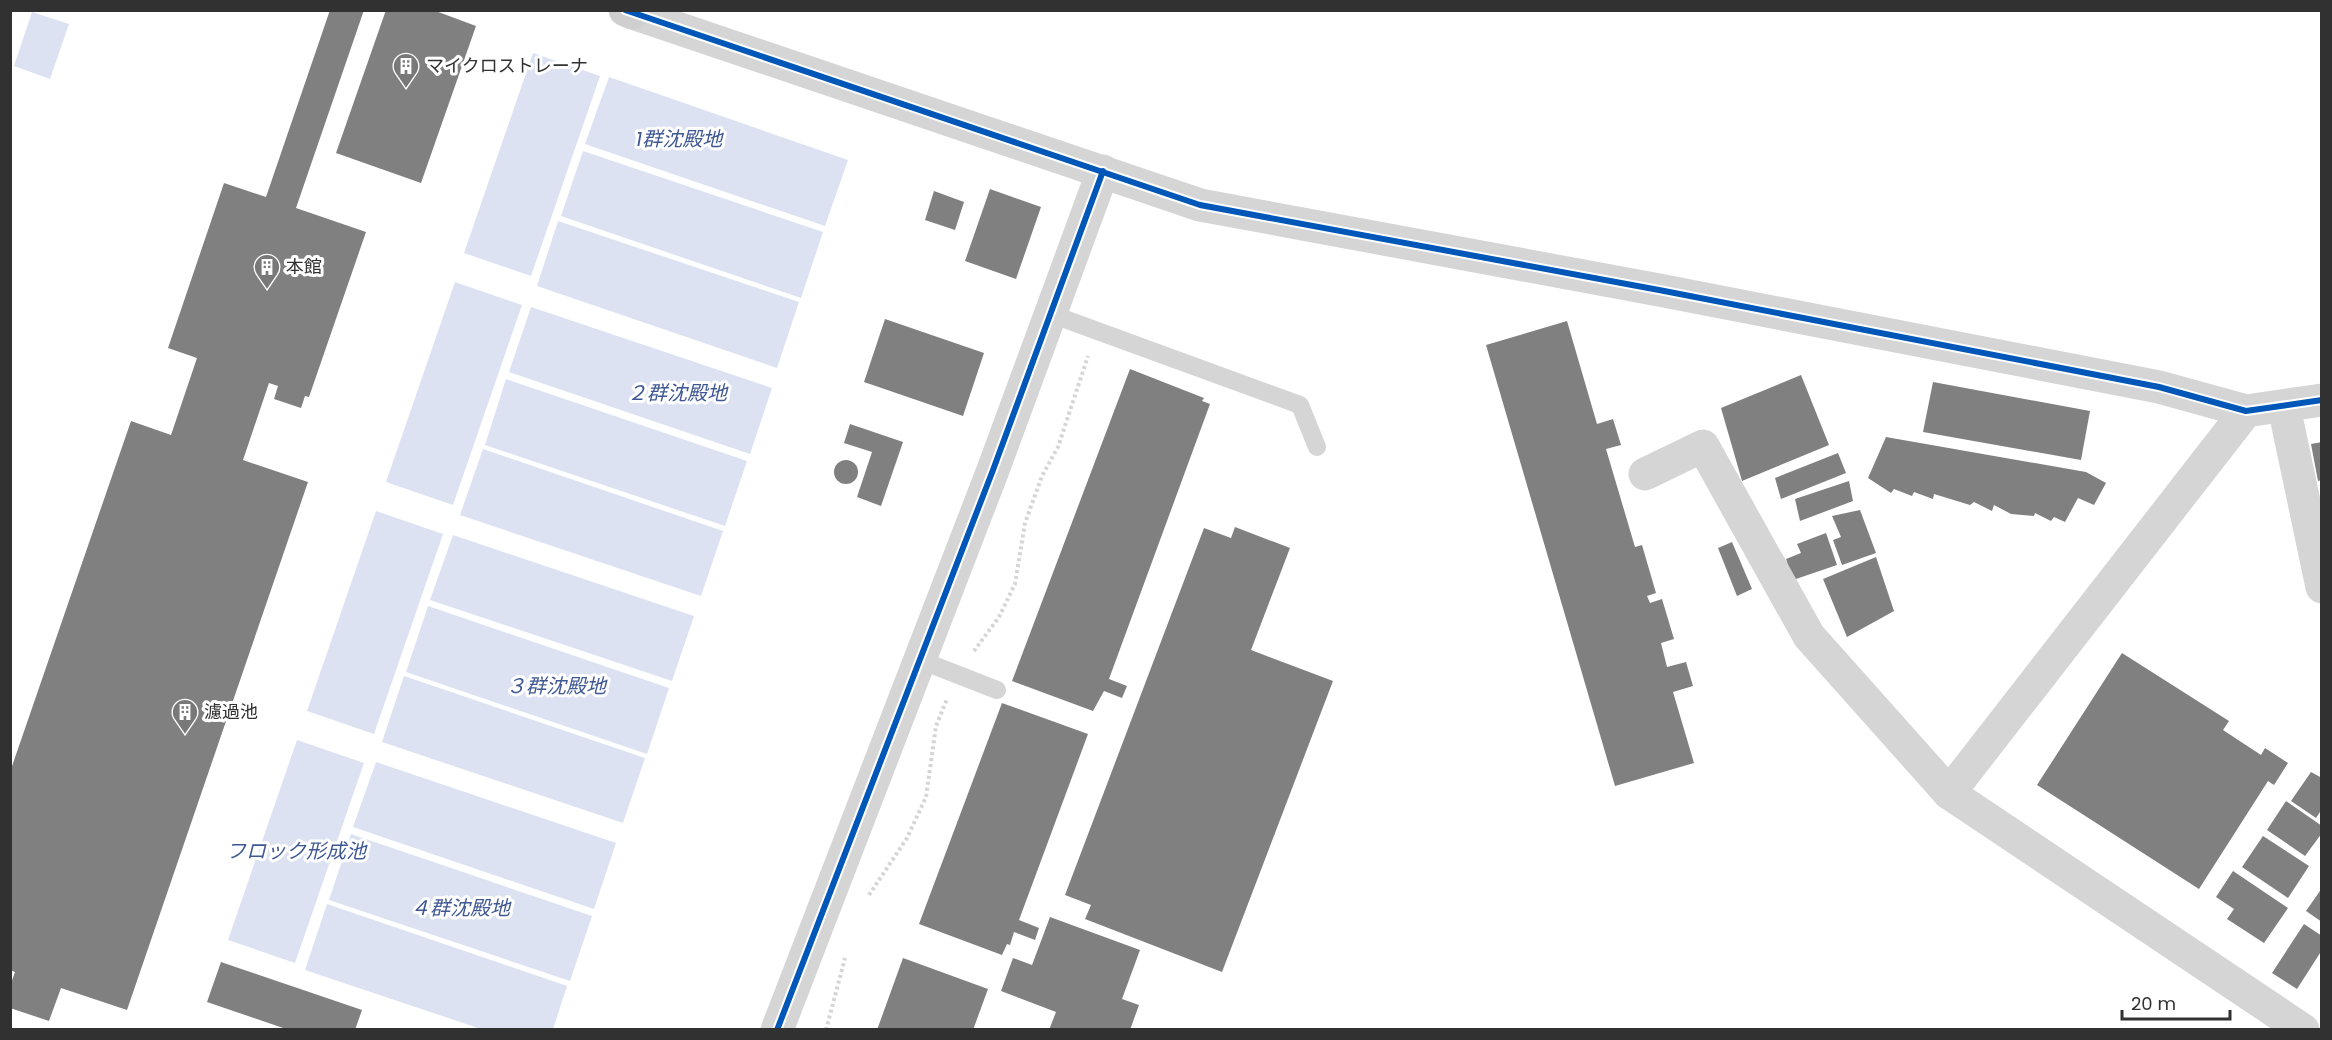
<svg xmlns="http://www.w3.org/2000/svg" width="2332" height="1040" font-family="Poppins,'Noto Sans JP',sans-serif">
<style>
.water{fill:#dce2f2}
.building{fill:#808080}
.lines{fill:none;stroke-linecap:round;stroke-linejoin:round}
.path{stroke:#d5d5d5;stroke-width:4;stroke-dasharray:3 3;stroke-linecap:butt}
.lane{stroke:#d5d5d5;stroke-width:18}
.street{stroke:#d5d5d5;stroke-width:33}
.secondary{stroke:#cfcfcf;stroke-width:33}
.cycleway-casing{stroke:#fff;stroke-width:10}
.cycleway{stroke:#0057b8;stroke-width:6}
.labels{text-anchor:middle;stroke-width:6;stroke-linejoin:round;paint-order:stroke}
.poi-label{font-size:18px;fill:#313131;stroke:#fff;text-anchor:start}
.water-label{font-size:20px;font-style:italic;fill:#3f5894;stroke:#fff}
</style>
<rect width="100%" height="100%" fill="#fff"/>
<!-- water -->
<g class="water">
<polygon points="32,12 69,24 50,79 14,66"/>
<polygon points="533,53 600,76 531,276 464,253"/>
<polygon points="609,77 848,160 825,226 585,144"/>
<polygon points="583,151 823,232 801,298 561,216"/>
<polygon points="558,221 799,302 777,368 537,286"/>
<polygon points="455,282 522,305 453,505 386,482"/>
<polygon points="531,307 772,388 750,454 509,372"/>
<polygon points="506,379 747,461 725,526 485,445"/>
<polygon points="483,449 723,531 701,596 460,515"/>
<polygon points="376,511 443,534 374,734 307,711"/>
<polygon points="453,535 694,616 672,681 430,600"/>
<polygon points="428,606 669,688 647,754 406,672"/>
<polygon points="404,676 645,758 623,823 382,742"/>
<polygon points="297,740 364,763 295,963 228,940"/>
<polygon points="376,762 616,843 594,909 353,827"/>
<polygon points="351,834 592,916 570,981 329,900"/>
<polygon points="327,904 567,986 553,1029 481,1029 305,970"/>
</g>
<!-- building -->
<g class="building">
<polygon points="330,10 364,10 296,208 366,232 309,397 305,396 301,408 274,399 278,386 269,383 243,460 308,482 127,1010 61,988 49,1021 10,1008 10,986 15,972 10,970 10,772 131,421 171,435 197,358 168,348 224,183 266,197"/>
<polygon points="386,10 433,10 476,26 421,183 336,153"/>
<polygon points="990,189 1041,207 1016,279 965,261"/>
<polygon points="934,191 964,202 955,230 925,220"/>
<polygon points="885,319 984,353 963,416 864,382"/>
<polygon points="1567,321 1597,424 1613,419 1621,445 1606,449 1635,547 1642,545 1656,593 1647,596 1650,603 1662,599 1674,639 1661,643 1667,667 1686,662 1693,686 1673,692 1694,763 1615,786 1486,345"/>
<polygon points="1130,369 1204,398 1202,401 1210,404 1109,679 1127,686 1122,698 1104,691 1093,711 1012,681"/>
<polygon points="1801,375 1829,445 1742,481 1721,408"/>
<polygon points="1933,382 2090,411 2081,460 1923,432"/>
<polygon points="850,424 903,442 881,506 857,497 872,452 844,443"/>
<polygon points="1886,437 2086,472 2106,483 2094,505 2078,498 2065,522 2054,517 2051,521 2035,513 2034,516 2011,514 1994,505 1992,511 1974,502 1970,505 1934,494 1933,499 1914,492 1912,496 1894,489 1891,493 1868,478"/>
<polygon points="2322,442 2322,480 2318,481 2311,444"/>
<polygon points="1838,453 1846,473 1781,499 1775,478"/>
<circle cx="846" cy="472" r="12"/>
<polygon points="1849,481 1853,501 1800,521 1795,499"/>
<polygon points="1860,510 1876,553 1842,565 1833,540 1841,537 1832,516"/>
<polygon points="1235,527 1290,548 1251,650 1333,681 1222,972 1085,919 1091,905 1065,895 1204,528 1231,538"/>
<polygon points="1826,533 1837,565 1793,580 1786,559 1801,553 1797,544"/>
<polygon points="1732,542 1752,589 1737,596 1718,548"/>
<polygon points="1876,557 1894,611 1847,637 1823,579"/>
<polygon points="2122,653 2229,721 2223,730 2261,755 2265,748 2288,763 2274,785 2268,781 2199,889 2037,785"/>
<polygon points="1002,703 1088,734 1019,920 1039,928 1035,940 1014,932 1010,945 1007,944 1002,955 919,924"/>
<polygon points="2311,772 2322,778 2322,809 2316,818 2291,801"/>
<polygon points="2286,801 2322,826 2322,833 2305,856 2267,830"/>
<polygon points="2263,836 2309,866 2288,898 2242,867"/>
<polygon points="2233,871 2288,908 2264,943 2227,919 2234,909 2216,897"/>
<polygon points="2322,888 2322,922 2306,911"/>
<polygon points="1050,917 1140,950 1122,999 1139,1005 1130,1030 1049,1030 1056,1012 1001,991 1013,958 1032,965"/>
<polygon points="2304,924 2322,936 2322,950 2297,989 2272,973"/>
<polygon points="903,958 988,989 973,1030 877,1030"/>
<polygon points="221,962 362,1010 355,1030 289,1030 207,1002"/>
</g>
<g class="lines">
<!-- path -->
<g class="path">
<polyline points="974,651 999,617 1015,584 1025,523 1042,476 1058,447 1088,356"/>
<polyline points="869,895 907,838 926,797 936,726 947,699"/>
<polyline points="826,1030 845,958"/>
</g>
<!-- lane -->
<g class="lane">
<polyline points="1051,314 1300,405 1317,447"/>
<polyline points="920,660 997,690"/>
</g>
<!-- street -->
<g class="street">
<polyline points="633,13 1200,205 1659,290 2159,387 2246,411 2322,400"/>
<polyline points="2284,407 2322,587"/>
<polyline points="1645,474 1703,446 1809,636 1949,793 2303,1030"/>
<polyline points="1949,793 2246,411"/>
<polyline points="777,1030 993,470 1103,171"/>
</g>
<!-- secondary -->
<polyline class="secondary" points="625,10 633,13"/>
<!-- cycleway casing -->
<g class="cycleway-casing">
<g id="cycleway">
<polyline points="625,10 1200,205 1659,290 2159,387 2246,411 2322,400"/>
<polyline points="777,1030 993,470 1103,171"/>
</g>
</g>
<!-- cycleway -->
<use href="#cycleway" class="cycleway"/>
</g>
<!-- icons -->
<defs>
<g id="building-pin" transform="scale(1.35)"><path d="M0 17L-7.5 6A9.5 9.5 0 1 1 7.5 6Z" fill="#797979" stroke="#fff"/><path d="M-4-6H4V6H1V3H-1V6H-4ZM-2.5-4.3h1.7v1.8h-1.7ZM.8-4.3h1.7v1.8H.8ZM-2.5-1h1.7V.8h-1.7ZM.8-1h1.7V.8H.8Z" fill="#fff"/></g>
</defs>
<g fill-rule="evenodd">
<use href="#building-pin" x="406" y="66"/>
<use href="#building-pin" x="267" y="267"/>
<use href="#building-pin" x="185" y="712"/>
</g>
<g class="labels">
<!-- poi labels -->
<g class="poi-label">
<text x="426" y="72">マイクロストレーナ</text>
<text x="286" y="273">本館</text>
<text x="204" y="718">濾過池</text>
</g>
<!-- water labels -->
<g class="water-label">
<text x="679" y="146">1群沈殿地</text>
<text x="677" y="400">２群沈殿地</text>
<text x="556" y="693">３群沈殿地</text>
<text x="296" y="858">フロック形成池</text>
<text x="460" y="915">４群沈殿地</text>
</g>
</g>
<!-- border -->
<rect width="2332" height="1040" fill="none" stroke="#313131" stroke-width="24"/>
<!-- scale -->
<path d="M2122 1010v9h108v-9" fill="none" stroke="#313131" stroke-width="3"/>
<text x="2131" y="1010" font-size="18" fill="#313131" stroke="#ffffff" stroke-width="4.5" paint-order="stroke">20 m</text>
</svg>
